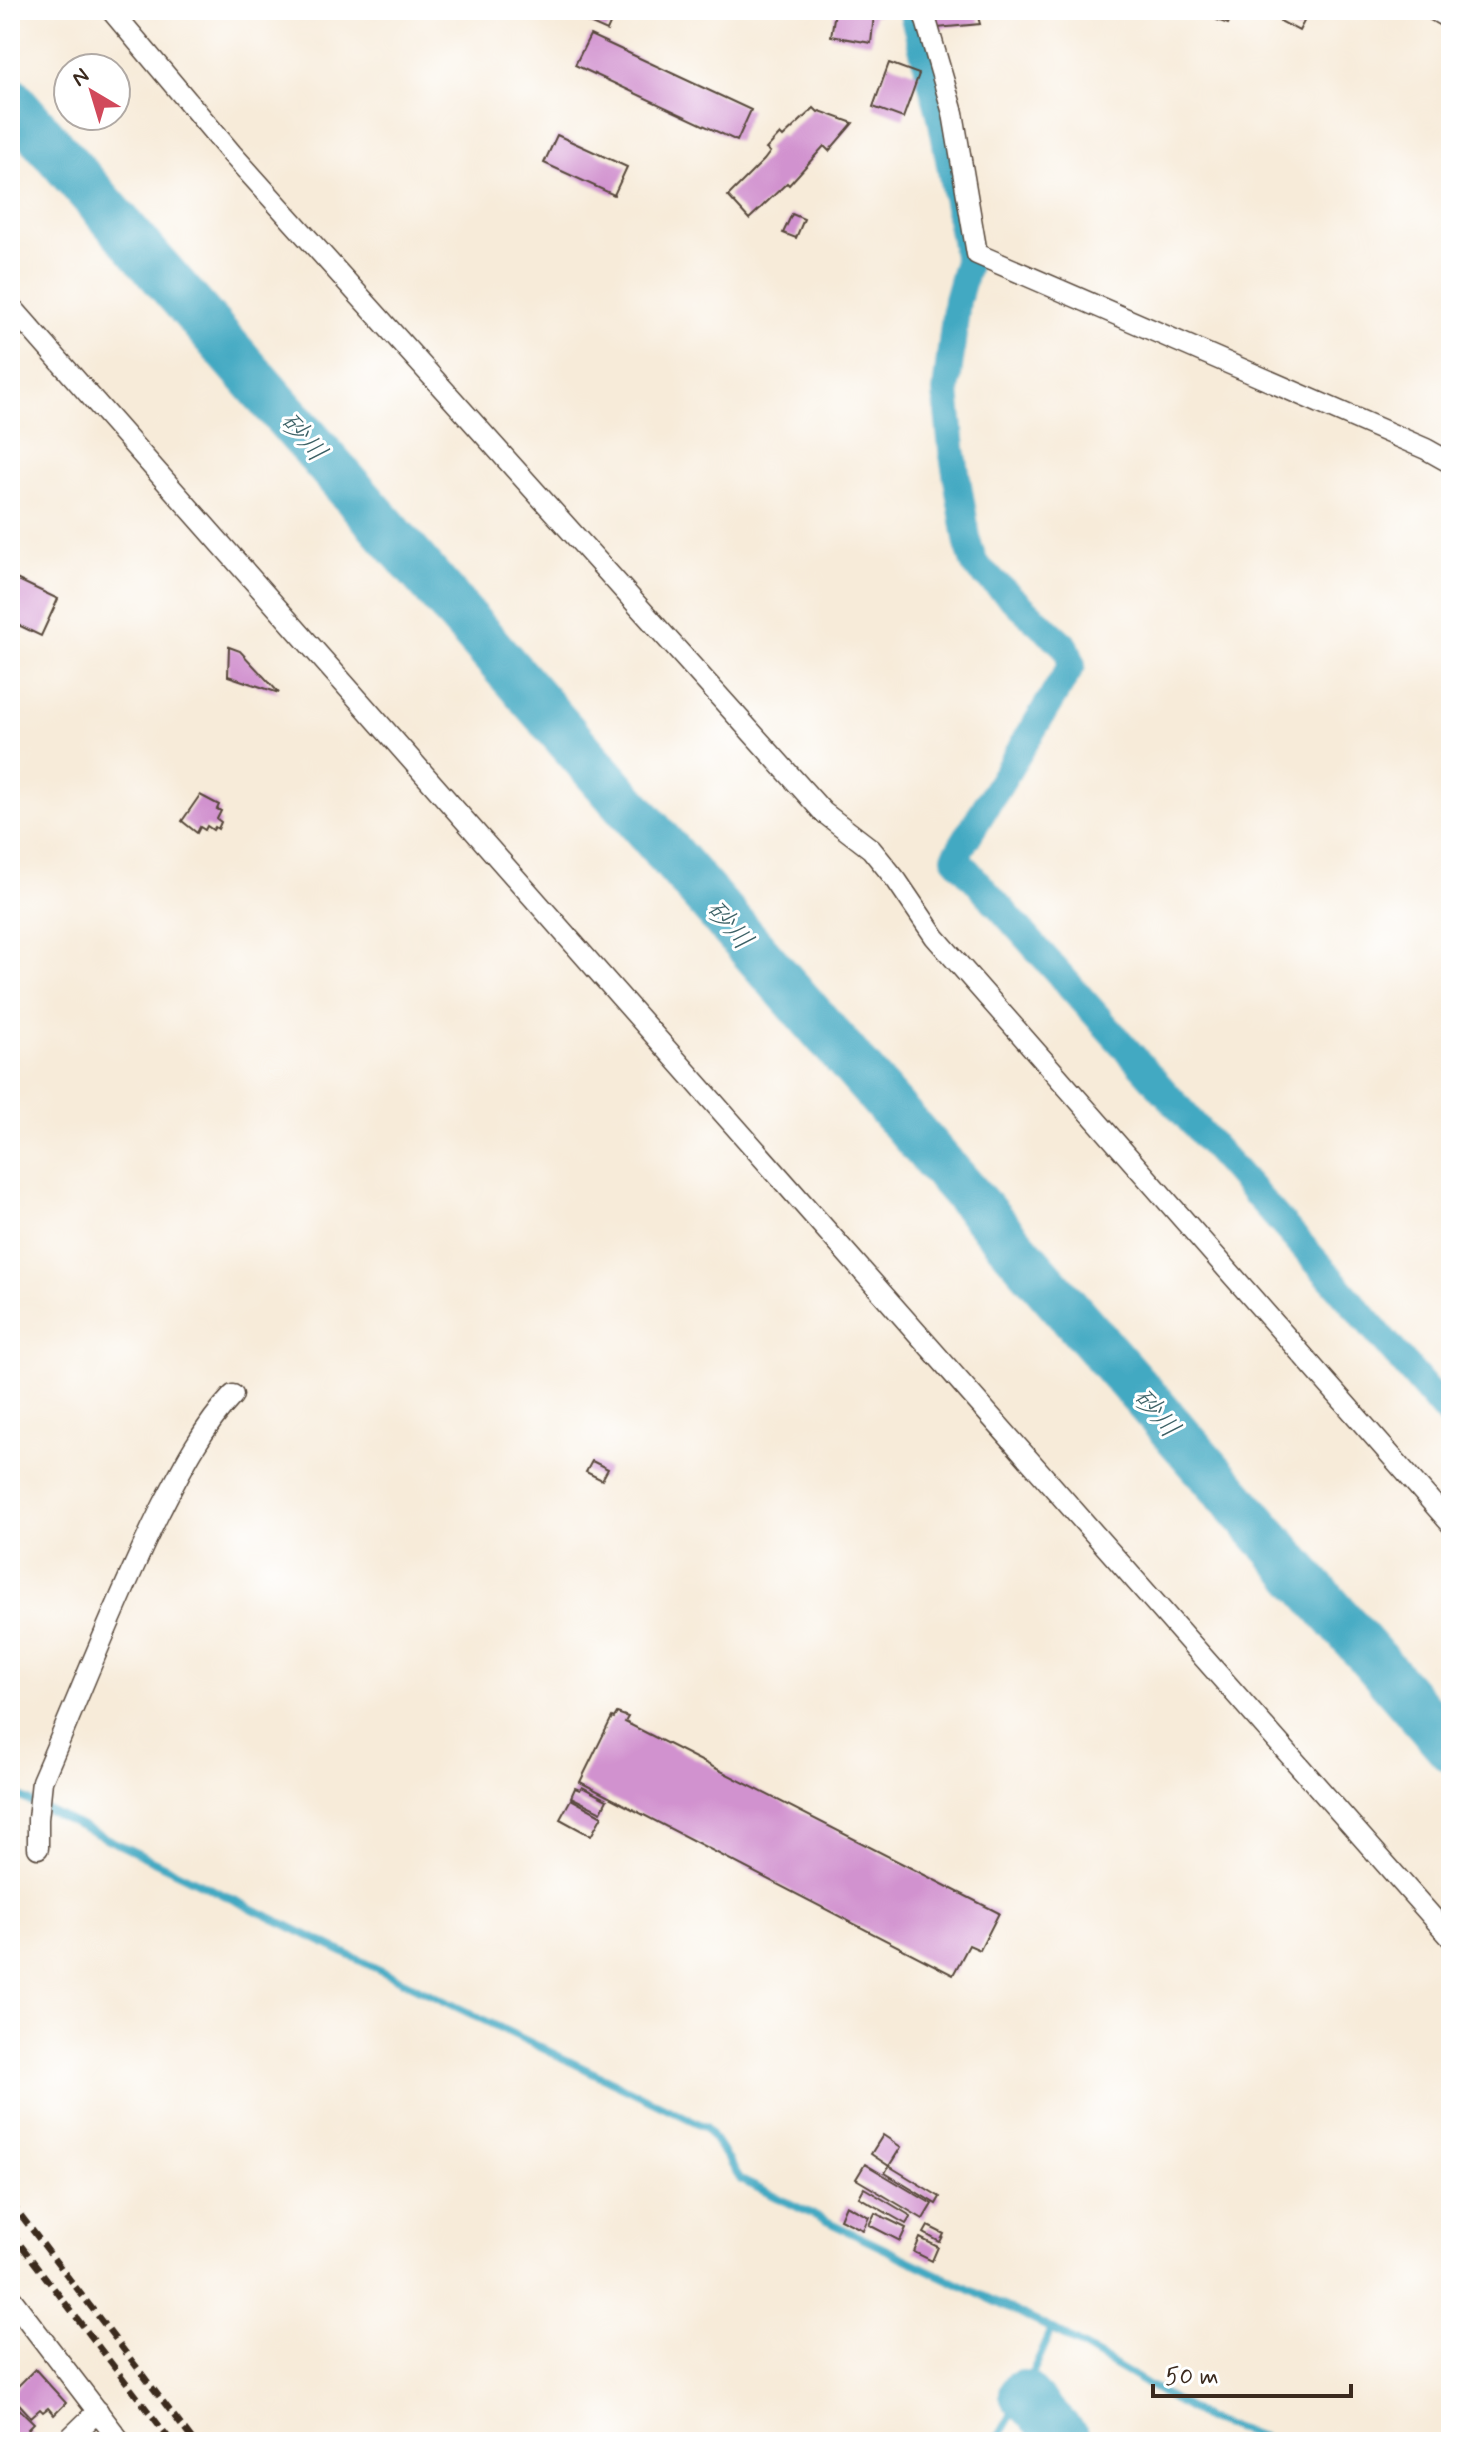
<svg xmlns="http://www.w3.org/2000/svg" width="1461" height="2452" font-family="Mynerve,'Klee One',sans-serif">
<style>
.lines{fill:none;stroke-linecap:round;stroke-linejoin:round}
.stream{stroke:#42a9c2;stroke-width:8}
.canal{stroke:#42a9c2;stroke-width:28}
.river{stroke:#42a9c2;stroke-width:48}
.building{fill:#d192cf}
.street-casing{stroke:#57473a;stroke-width:23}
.street{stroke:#fff;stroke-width:20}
.rail{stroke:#3b2a1e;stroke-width:6;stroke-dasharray:12 6;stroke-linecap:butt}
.labels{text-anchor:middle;stroke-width:6;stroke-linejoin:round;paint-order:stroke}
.water-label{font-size:28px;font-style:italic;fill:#3e6368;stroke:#fff}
</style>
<rect width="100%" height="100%" fill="#fff"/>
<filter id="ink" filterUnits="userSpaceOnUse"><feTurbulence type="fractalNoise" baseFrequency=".0125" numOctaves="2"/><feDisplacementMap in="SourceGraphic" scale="16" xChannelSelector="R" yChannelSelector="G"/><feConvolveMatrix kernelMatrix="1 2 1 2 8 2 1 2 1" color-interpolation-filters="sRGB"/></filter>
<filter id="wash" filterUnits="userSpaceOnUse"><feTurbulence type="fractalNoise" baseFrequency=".006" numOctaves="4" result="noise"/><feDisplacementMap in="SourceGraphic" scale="32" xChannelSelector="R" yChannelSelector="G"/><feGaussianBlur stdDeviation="1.8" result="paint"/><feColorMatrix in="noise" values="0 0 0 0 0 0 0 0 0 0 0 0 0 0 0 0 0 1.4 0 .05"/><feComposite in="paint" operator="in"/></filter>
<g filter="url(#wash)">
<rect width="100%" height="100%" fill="#f7ebd9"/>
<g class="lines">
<!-- stream -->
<g class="stream">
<polyline points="10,1792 706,2127 741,2180 1052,2329 1207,2419 1278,2442"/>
<polyline points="996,2442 1023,2394 1052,2329"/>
</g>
<!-- canal -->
<polyline class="canal" points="912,10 941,117 968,261 957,300 946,392 952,449 968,544 975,565 1066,647 1072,665 955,857 1329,1276 1451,1418"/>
<!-- river -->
<g class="river">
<polyline points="10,100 1451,1748"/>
<polyline points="1023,2394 1069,2442"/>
</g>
</g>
<g id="blocks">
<!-- building -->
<g class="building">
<polygon points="580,10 616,10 607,31 576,17"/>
<polygon points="838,10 879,10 878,15 874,15 871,43 831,36 835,12"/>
<polygon points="932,10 976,10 980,24 937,28"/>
<polygon points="1222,10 1235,10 1228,24 1217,20"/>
<polygon points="1267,10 1310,10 1299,31 1265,13"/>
<polygon points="590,35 751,110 737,141 575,65"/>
<polygon points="889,63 919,74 903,118 873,107"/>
<polygon points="814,108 818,112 820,111 853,123 829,151 824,146 789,185 787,183 749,219 728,196 764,160 770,152 766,149 780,134 783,137"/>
<polygon points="557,135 627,167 614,195 544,163"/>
<polygon points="792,214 804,219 796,238 783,233"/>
<polygon points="10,576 58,599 41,636 10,621"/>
<polygon points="229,647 240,651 279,693 228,676"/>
<polygon points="200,795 219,805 217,809 221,811 217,819 221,822 218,829 215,827 213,830 207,826 205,830 200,827 197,833 182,821"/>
<polygon points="592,1461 608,1469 602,1480 586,1472"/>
<polygon points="617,1713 628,1717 625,1722 999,1913 980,1950 969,1945 953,1975 580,1782 612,1717 614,1718"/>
<polygon points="582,1787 607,1800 601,1812 571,1797 575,1788 580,1790"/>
<polygon points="571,1799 602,1816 591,1836 560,1819"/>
<polygon points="883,2135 901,2147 889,2166 871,2154"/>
<polygon points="865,2164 932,2204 923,2219 856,2179"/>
<polygon points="889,2166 940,2197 936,2204 885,2173"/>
<polygon points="864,2188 911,2216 906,2224 859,2197"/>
<polygon points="846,2205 869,2217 863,2230 840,2219"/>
<polygon points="875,2213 906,2228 900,2241 869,2225"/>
<polygon points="928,2226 944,2234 940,2242 924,2233"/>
<polygon points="920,2238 938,2247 932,2261 914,2252"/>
<polygon points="35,2369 66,2403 54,2415 48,2408 43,2412 40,2409 31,2417 10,2394"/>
<polygon points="10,2400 34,2423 28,2429 34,2435 27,2442 10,2442"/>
</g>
</g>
</g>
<g filter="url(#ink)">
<use href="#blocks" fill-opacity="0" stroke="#57473a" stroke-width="2"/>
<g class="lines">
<!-- street casing -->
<g class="street-casing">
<g id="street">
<polyline points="111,10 232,154 823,812 871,849 897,881 935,937 1451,1524"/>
<polyline points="923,10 953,113 977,254 1426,449 1451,463"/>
<polyline points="1434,10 1451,20"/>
<polyline points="10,305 1451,1938"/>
<path d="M38,1848V1819L42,1781C81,1692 116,1600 159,1513C180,1472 201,1429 233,1395"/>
<polyline points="10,2297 121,2442"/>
<polyline points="66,2442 98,2411"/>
</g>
</g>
<!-- street -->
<use href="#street" class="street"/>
<!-- rail -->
<g class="rail">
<polyline points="10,2201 194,2442"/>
<polyline points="10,2231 172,2442"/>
</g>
</g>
</g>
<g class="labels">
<!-- water labels -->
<g class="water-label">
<text transform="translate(304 436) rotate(49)" y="10">砂川</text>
<text transform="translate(730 924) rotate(49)" y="10">砂川</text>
<text transform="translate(1157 1412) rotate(49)" y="10">砂川</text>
</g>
</g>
<!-- margin -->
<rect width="1461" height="2452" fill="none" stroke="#fff" stroke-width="40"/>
<!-- north arrow -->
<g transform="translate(92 92) rotate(322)"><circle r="38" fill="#ffffff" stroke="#b1aaa5" stroke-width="2"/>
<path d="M0-6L14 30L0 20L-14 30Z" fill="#d1495b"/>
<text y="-12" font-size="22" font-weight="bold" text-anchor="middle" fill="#3b2a1e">N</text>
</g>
<!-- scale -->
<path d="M1153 2384v12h198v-12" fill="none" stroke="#3b2a1e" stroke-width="4"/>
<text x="1165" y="2384" font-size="24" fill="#3b2a1e" stroke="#ffffff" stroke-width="6" paint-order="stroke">50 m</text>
</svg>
